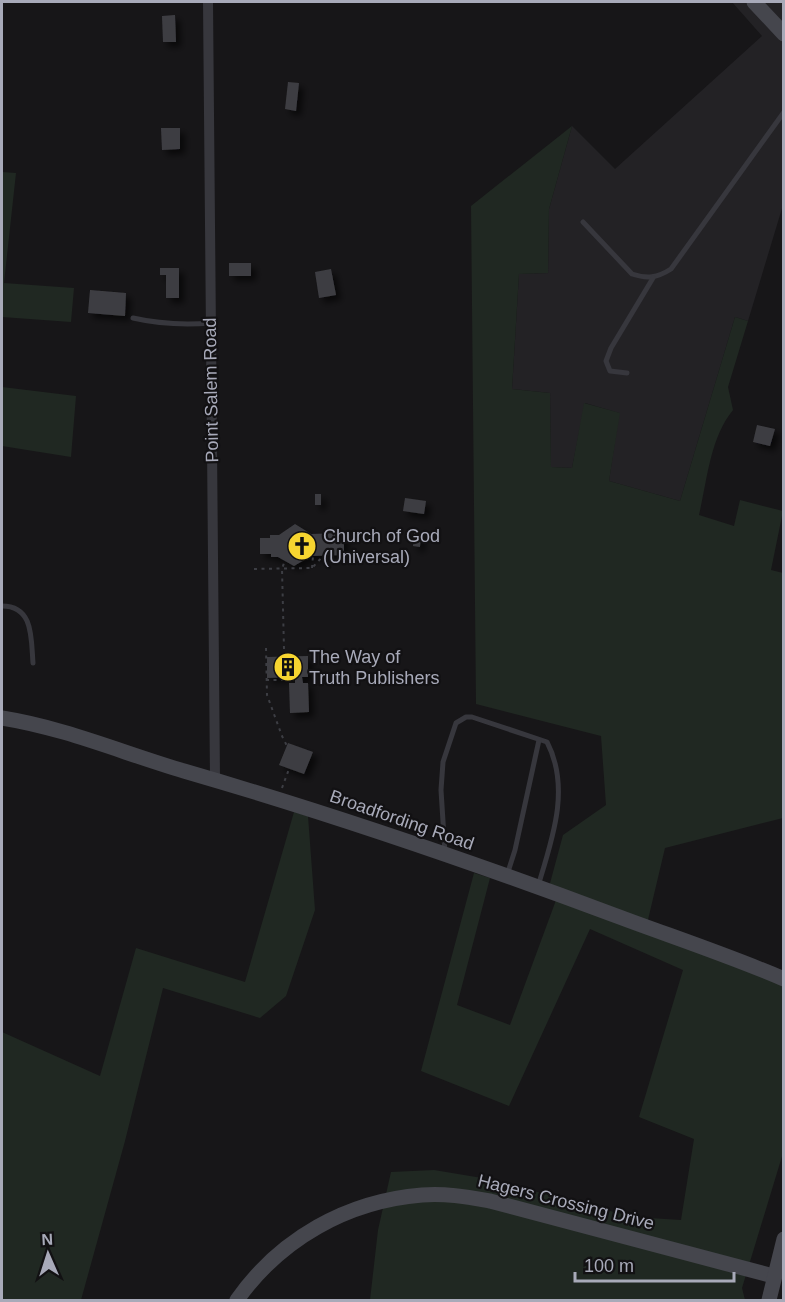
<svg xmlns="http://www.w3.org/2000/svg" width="785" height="1302" font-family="Arial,sans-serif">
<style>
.built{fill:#232225}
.green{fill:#202822}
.building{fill:#3e3e43;filter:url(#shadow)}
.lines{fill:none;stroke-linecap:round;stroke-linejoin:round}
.path{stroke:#3d3e44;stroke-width:2;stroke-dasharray:3 4.5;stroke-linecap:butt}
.lane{stroke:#37373d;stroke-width:5}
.street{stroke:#37373d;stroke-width:10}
.secondary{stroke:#45464d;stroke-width:15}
.labels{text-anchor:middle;stroke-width:4.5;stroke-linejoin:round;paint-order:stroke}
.street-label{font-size:18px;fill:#a8aab9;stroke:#121113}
.poi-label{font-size:18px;fill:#a8aab9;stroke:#121113;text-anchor:start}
</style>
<defs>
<filter id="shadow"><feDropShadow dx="5" dy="5" stdDeviation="3" flood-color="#0009"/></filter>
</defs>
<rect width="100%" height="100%" fill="#171618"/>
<!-- built -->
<polygon class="built" points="732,2 783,2 783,205 748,321 735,317 680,501 609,481 619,413 585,403 572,468 551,467 550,393 512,389 519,274 548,273 549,209 572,126 615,169 762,36"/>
<!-- green -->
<g class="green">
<path d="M572,126L549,209L548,273L519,274L512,389L550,393L551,467L572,468L584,403L620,413L609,481L680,501L735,317L748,321L728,387L733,410C710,438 707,481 699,515L734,526L740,500L783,511L771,570L783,573V818L665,848L647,924L783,977V1153L742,1288L745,1300H370L378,1230L391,1172L434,1170L488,1179L633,1217L681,1220L694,1139L639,1117L683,970L590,929L509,1106L421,1071L474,873L490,878L457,1005L510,1025L559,892L549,887L563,835L606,805L601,736L476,704L471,206Z"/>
<polygon points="2,172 16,173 4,283 74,288 71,322 2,317"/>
<polygon points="2,387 76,396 71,457 2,446"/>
<polygon points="294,812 308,816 315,910 286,996 260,1018 163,988 125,1141 81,1300 2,1300 2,1032 100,1076 136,948 245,982"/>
</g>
<!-- building -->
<g class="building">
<polygon points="175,15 176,42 163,42 162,16"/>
<polygon points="288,82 299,83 296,111 285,109"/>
<polygon points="161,128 180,128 180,149 162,150"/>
<rect x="229" y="263" width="22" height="13"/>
<polygon points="160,268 179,268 179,298 166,298 166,275 160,275"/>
<polygon points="331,269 336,295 319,298 315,272"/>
<polygon points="90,290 126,293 125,316 88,313"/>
<polygon points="757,425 775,429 770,446 753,442"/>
<rect x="315" y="494" width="6" height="11"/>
<polygon points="405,498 426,501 424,514 403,511"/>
<polygon points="295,524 311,534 344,533 344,555 311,556 294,566 278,557 271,557 271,554 260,554 260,538 270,538 270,535 279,535"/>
<polygon points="414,533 421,534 420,547 413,546"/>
<polygon points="308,656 308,677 302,677 303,683 308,683 309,712 290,713 289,683 295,683 295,677 267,678 267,657"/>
<polygon points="288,743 313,752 304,774 279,765"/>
</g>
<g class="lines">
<!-- path -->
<g class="path">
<polyline points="312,568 313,556"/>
<polyline points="254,569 312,568 324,555"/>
<polyline points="266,648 267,695 282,736 287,746"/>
<polyline points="284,649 282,569 285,560"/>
<polyline points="266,680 295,680"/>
<polyline points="282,788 289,769"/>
</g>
<!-- lane -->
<g class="lane">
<path d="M583,222L632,274C647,279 657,278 671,269L784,112"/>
<path d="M133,318C159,324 184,325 211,323"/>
<polyline points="627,373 610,371 606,361 611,348 653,278"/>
<path d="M2,606C34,606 31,639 33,663"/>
<path d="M445,853L441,790L443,762L456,723L466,717H472L547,742C571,788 552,840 538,886"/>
<polyline points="507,875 515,850 539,740"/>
</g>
<!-- street -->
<polyline class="street" points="208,2 215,779"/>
<!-- secondary -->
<g class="secondary">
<polyline points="754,2 784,34"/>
<path d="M2,718C65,728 123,753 184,771C329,813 472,862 614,915C670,936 728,955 784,979"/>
<path d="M237,1300C280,1239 347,1201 422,1195C445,1193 467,1197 490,1201L773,1276"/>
<polyline points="769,1300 784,1239"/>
</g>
</g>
<!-- icons -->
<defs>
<g id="church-disc" transform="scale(1.5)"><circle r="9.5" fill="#f7d530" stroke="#121113"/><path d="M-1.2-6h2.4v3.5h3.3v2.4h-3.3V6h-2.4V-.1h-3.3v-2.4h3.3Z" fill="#111"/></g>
<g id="building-disc" transform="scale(1.5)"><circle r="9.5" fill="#f7d530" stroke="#121113"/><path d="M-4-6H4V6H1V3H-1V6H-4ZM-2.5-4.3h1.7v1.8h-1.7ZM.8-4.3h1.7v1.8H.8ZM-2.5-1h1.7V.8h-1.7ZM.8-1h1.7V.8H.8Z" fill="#111"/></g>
</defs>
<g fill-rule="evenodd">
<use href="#church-disc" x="302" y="546"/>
<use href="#building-disc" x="288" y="667"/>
</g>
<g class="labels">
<!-- street labels -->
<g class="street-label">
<text transform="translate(211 390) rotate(-91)" y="6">Point Salem Road</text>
<text transform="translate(402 820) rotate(19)" y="6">Broadfording Road</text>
<text transform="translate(566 1202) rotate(14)" y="6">Hagers Crossing Drive</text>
</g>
<!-- poi labels -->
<g class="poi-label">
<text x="323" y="542">Church of God<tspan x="323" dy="21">(Universal)</tspan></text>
<text x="309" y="663">The Way of<tspan x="309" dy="21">Truth Publishers</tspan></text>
</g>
</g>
<!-- border -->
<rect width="785" height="1302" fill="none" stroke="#a8aab9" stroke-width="6"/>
<!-- north arrow -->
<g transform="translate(48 1254) rotate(357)" stroke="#121113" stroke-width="4.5" paint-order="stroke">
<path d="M0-4.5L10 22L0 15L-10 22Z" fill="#a8aab9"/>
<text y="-9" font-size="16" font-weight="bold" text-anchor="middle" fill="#a8aab9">N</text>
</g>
<!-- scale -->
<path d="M575 1272v9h159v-9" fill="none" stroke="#a8aab9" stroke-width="3"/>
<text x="584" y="1272" font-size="18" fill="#a8aab9" stroke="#121113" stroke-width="4.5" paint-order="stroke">100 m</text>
</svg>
